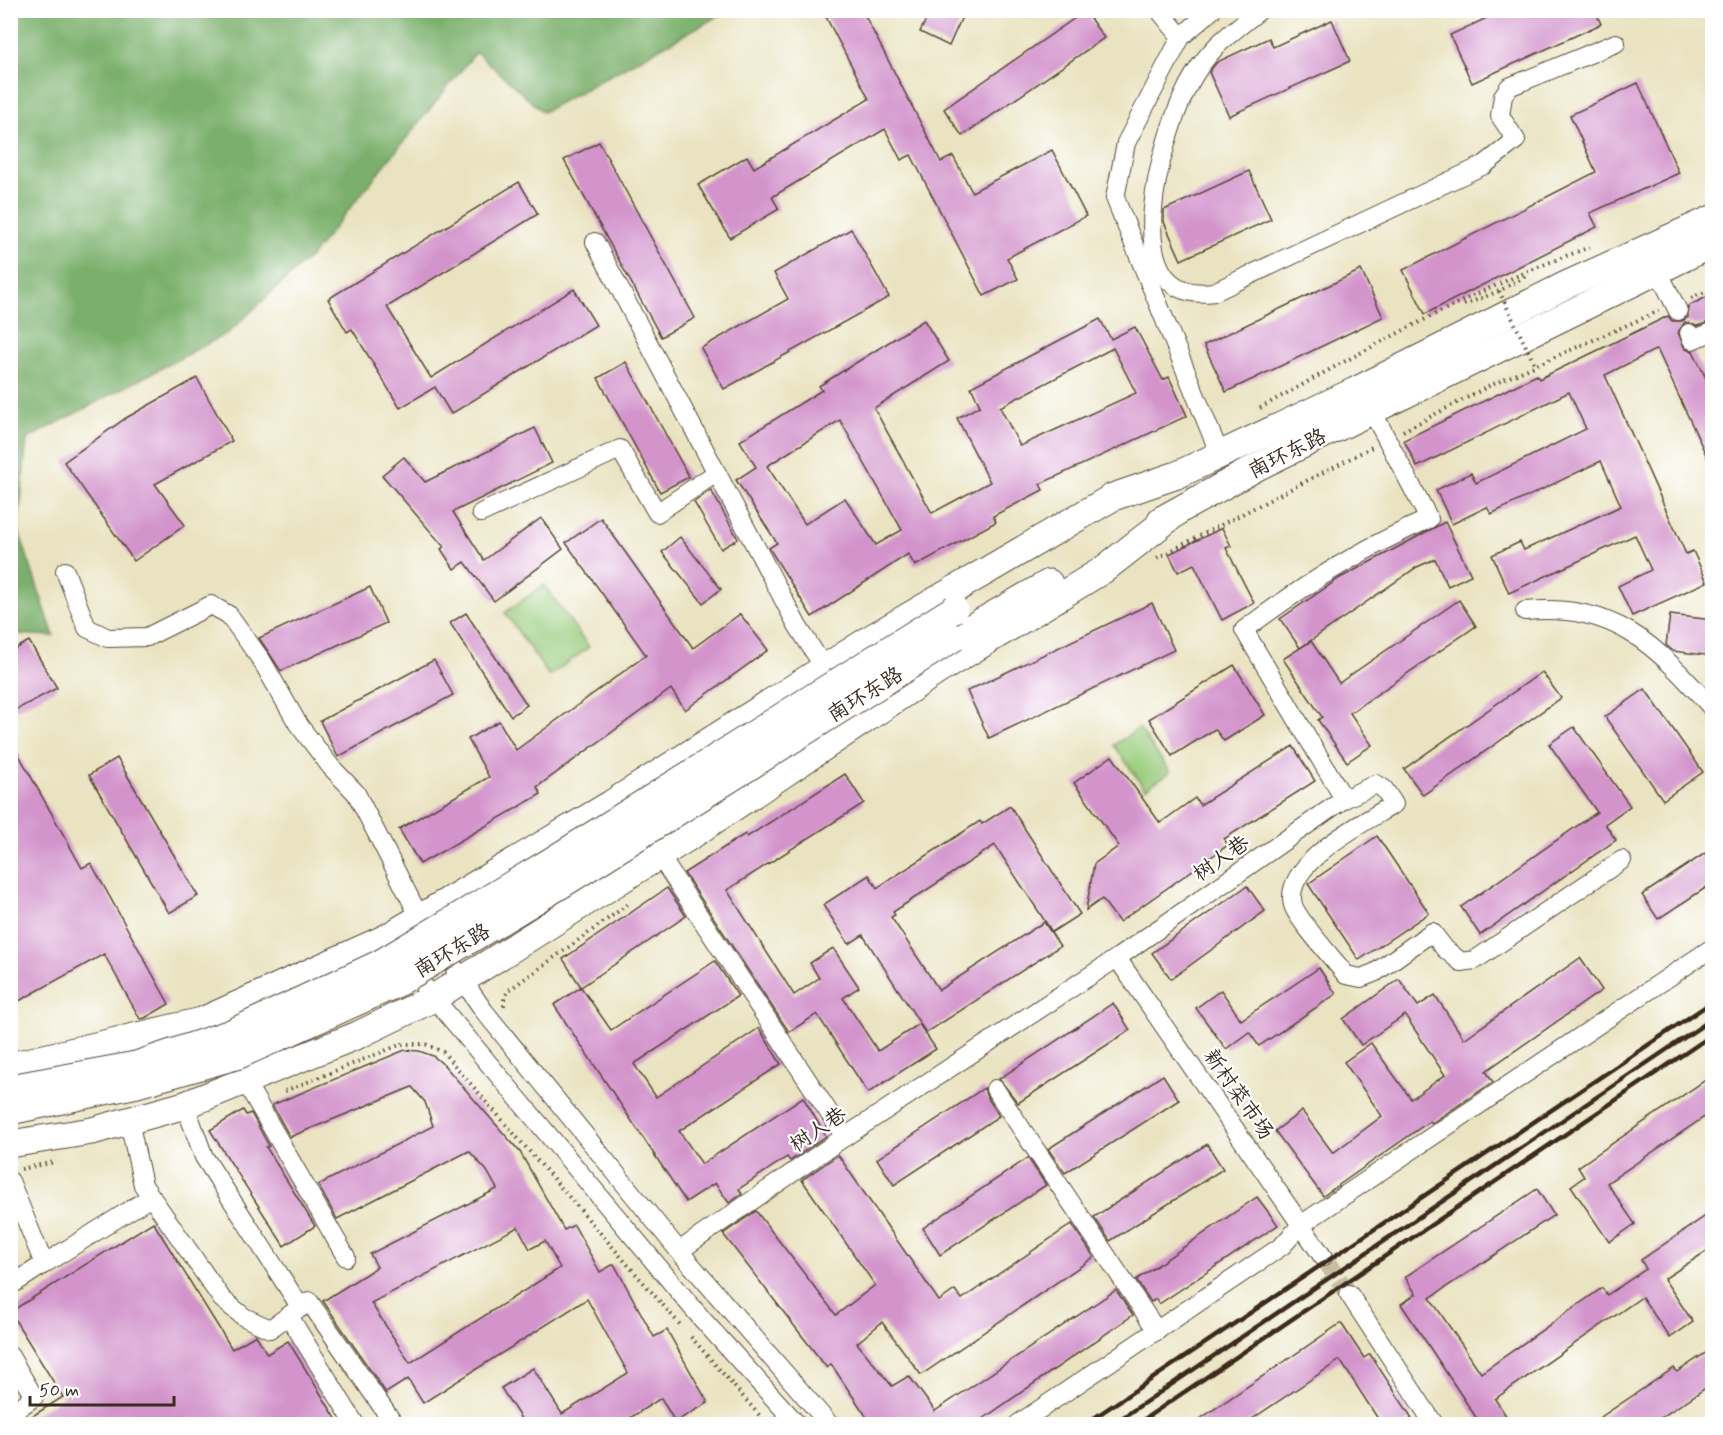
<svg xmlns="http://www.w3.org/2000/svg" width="1723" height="1435" font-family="Mynerve,'LXGW WenKai TC',sans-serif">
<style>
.green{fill:#99cc7d;stroke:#6a7b4e;stroke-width:1.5}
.forest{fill:#7ab06c;stroke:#5a6d45;stroke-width:1.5}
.building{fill:#d394cc;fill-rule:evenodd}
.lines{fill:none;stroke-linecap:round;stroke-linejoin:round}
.minor-tunnel{stroke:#c7bea0;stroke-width:18;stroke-dasharray:18 9;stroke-linecap:butt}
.minor-casing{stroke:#554636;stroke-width:20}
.highway-casing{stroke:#554636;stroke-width:29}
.path{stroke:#554636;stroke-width:4;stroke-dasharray:1.5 4.5;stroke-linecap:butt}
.minor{stroke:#fff;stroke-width:18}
.highway{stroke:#fff;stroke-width:27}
.rail{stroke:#3b2a1e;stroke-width:4.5}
.highway-bridge-casing{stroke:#554636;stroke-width:29;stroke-linecap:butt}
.path-bridge{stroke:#554636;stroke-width:4;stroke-dasharray:1.5 4.5;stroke-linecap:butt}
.highway-bridge{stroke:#fff;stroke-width:27}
.labels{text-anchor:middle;stroke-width:4.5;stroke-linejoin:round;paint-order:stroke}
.street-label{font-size:21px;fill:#3b2a1e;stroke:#fff}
</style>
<rect width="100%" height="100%" fill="#fff"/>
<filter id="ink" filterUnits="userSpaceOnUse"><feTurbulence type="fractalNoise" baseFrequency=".0167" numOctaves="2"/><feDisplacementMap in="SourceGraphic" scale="12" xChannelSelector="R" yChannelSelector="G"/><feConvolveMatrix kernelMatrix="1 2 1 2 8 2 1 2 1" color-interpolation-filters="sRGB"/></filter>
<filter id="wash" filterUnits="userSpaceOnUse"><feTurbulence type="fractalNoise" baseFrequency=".008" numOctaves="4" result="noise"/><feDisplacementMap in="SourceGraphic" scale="24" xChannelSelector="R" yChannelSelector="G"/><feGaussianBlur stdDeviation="1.35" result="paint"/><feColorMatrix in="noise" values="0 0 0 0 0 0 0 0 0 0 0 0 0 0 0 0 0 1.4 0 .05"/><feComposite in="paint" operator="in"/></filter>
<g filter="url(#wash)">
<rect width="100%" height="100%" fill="#eae3c1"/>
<!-- green -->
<g class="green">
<polygon points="544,585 589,647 549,676 505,613"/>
<polygon points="1139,728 1170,772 1145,789 1114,745"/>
</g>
<!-- forest -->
<polygon class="forest" points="10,11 11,10 727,11 543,112 476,52 312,255 228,333 27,439 18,529 54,636 11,634"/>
<g id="blocks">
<!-- building -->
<g class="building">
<polygon points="838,10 862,10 941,162 953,156 972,192 1052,150 1086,216 1007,258 1018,279 984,296 911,155 901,160 885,129 772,197 779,209 730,238 698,185 747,156 754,168 869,99 826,17"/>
<polygon points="931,10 965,10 949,46 920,32"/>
<polygon points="1504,10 1595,10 1601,24 1472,83 1450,35"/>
<polygon points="1085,11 1104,38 962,136 944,109"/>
<polygon points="1332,20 1350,61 1229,116 1209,72 1217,62 1269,38 1273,47"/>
<polygon points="1638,83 1679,173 1590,213 1597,227 1425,314 1403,270 1596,172 1570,115"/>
<polygon points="599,142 695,318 661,337 564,160"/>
<polygon points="1249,171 1271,219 1181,260 1164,222 1164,210"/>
<polygon points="519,182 538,214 387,307 431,378 574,289 596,325 451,414 435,387 400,408 352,329 347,332 328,299"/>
<polygon points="851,229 889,297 724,389 701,348 788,299 774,273"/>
<polygon points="1361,270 1383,317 1226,392 1204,345"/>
<polygon points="1713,294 1713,321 1697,326 1685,322 1678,332 1685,349 1693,351 1713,393 1713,470 1657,349 1605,375 1686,554 1693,551 1707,582 1632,616 1618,586 1651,570 1635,535 1509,593 1492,555 1520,542 1524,550 1621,506 1601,461 1491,514 1487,507 1452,524 1436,490 1471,473 1476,483 1586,429 1569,392 1417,467 1404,440 1537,375 1539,379 1668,316 1672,321 1682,321 1688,317 1688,306"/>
<path d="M1100,319L1111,339L1135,327L1163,380L1169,377L1187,416L1040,484L1043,490L993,516L996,522L915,566L908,554L812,617L769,548L777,543L736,480L756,467L740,441L822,390L819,386L924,320L949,361L874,408L932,513L990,482L957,418L980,406L971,387ZM1113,348L1136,393L1020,446L1000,407ZM840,420L902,530L876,545L845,498L805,524L767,466Z"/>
<polygon points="626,362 689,477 660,492 598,378"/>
<polygon points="197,378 232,441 155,484 185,525 134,561 64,462 126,418"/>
<polygon points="535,428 552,463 453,512 484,560 541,518 563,549 494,601 465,562 454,569 441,549 444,547 382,475 404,457 425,482"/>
<polygon points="711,490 738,539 721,549 694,502"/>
<polygon points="601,518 693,648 740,614 768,650 685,710 671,689 537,787 541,794 420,864 399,829 489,777 468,739 499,721 516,750 646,655 566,543"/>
<polygon points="1445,522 1471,575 1448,586 1435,559 1417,567 1300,648 1280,619 1340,578"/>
<polygon points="1222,528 1231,546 1226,548 1254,603 1222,620 1194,564 1178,572 1169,554"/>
<polygon points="680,537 721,589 703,603 662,552"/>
<polygon points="370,587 386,623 281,671 259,638"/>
<polygon points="1459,600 1476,626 1350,713 1372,745 1347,762 1318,720 1322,717 1283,659 1311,641 1339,683"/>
<polygon points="1152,603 1174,650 989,738 967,691"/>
<polygon points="466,613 527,705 511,716 450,623"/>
<polygon points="1670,615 1713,620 1713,656 1673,651 1666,645"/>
<polygon points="29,641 57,688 10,713 10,652"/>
<polygon points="434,660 453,695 338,757 320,721"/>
<polygon points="1234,665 1265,715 1224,741 1215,729 1172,756 1149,719"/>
<polygon points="1542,672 1561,698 1423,795 1404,769"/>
<polygon points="1645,689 1703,772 1663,800 1605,717"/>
<polygon points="1574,727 1630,806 1605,824 1616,840 1480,935 1461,907 1597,812 1549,744"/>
<polygon points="10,739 82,868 91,863 169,1004 145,1018 140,1019 104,954 10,1006"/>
<polygon points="1293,746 1315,781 1224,839 1228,845 1119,922 1102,899 1086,910 1094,864 1119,846 1074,783 1112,756 1160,823 1195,798 1200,805"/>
<polygon points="117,758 198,896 169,913 89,775"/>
<polygon points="845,774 864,803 727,890 794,995 819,978 810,963 833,948 859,987 843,998 878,1051 919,1024 936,1049 868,1093 817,1014 789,1032 684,873 745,834 747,837"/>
<polygon points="1010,806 1080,914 1052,932 995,845 893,912 895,915 891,917 939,990 1044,922 1060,946 926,1033 863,935 849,944 823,905 869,875 877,888 980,821 982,824"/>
<polygon points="1377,836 1429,913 1359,960 1308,884"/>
<polygon points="1713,848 1713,883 1658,919 1642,895"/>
<polygon points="1247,886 1265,911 1171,979 1152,953"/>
<polygon points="667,888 686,916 581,987 563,959"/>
<polygon points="1580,958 1602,990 1486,1071 1493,1082 1432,1123 1430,1121 1323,1196 1275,1131 1302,1111 1333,1153 1382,1116 1344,1062 1371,1043 1411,1099 1445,1075 1405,1015 1361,1045 1343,1019 1399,979 1418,1006 1435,995 1464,1039"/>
<polygon points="715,961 738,996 634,1064 656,1097 759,1028 781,1064 679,1131 702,1164 803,1097 826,1136 790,1161 787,1157 739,1189 742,1194 729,1203 715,1183 686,1202 554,1005 581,987 611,1030"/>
<polygon points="1319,968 1336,994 1259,1046 1249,1032 1226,1049 1196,1008 1221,990 1241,1020"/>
<polygon points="1113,1003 1130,1030 1018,1103 999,1079"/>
<path d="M405,1050L419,1051L433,1056L444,1065L520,1152L564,1230L574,1225L600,1272L614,1264L654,1337L667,1330L708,1403L675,1422L661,1398L619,1425H525L501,1388L533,1368L562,1414L628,1373L587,1299L423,1403L408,1379L386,1393L323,1301L377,1267L370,1254L497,1189L487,1171L469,1151L337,1219L318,1185L433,1126L425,1102L412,1087L290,1137L272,1105ZM518,1227L530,1249L545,1241L560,1268L410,1363L371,1303Z"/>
<polygon points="1163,1075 1179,1100 1065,1173 1048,1149"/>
<polygon points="1713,1075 1713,1111 1607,1183 1635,1224 1609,1242 1571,1186 1584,1177 1578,1167"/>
<polygon points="984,1088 986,1095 999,1116 894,1185 877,1159"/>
<polygon points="243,1110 246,1115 251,1113 269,1146 266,1147 315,1226 284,1246 210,1130"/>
<polygon points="1207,1144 1223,1169 1110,1241 1094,1217"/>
<polygon points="838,1155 939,1301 955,1290 962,1299 1072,1224 1094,1257 921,1375 882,1322 857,1343 892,1386 909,1376 935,1411 1116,1290 1133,1315 974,1425 872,1425 831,1364 827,1368 723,1234 756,1211 836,1315 875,1285 802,1180"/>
<polygon points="1028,1158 1046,1185 940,1255 923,1228"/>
<polygon points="1537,1189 1554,1215 1430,1298 1481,1373 1602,1288 1607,1295 1646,1269 1641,1260 1713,1211 1713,1247 1664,1279 1693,1322 1670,1338 1642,1297 1495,1399 1512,1425 1481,1425 1401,1304 1416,1294 1405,1277"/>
<polygon points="1257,1197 1278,1225 1159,1304 1156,1299 1151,1302 1136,1280"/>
<polygon points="153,1222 232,1349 256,1335 267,1354 288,1341 340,1425 18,1425 63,1397 10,1312"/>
<polygon points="1341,1323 1364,1358 1370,1354 1412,1418 1403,1425 1382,1425 1340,1360 1243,1425 1191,1425"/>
<polygon points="1713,1348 1713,1383 1650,1425 1589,1425 1674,1368 1677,1372"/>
</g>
</g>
</g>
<g filter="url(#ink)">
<use href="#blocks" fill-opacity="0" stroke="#554636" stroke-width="1.5"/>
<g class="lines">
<!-- minor-tunnel -->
<polyline class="minor-tunnel" points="1323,1257 1349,1294"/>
<!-- minor casing -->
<g class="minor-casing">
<g id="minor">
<polyline points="1159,10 1181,37"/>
<polyline points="1212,10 1181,37 1126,143 1115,198 1220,455"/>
<path d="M1260,10C1227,36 1208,48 1188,86C1163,134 1110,306 1214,292L1484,165L1516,140L1500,116L1503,96L1509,87L1616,43"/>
<polyline points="595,242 797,625 825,669"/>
<polyline points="1658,271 1678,311"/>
<polyline points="1689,333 1692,340 1712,332"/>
<polyline points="481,513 620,449 657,513 716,473"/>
<polyline points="65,571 87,628 108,638 147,637 211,605 229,615 262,661 298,724 331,767 356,793 420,918 484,1011 679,1251 829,1424"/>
<path d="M1525,611C1616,603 1655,645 1712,708"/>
<path d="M1344,799L1376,784L1384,789L1394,804C1364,823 1282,863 1293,905C1297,919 1335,961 1346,975L1361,978L1376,972L1432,932L1445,949L1461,962L1475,960L1622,860"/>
<polyline points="659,855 845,1137"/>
<polyline points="1117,958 1323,1257"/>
<polyline points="408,967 702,1319 797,1424"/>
<polyline points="245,1081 346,1257"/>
<polyline points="995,1089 1157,1331"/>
<polyline points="185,1105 204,1157 301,1308"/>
<polyline points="129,1121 143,1185 222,1299 244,1317 270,1329 309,1301 394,1424"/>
<polyline points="10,1181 44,1264 151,1197"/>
<path d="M679,1251L837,1142L1117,958L1344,799L1244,630C1302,586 1362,548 1429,519L1372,411"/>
<polyline points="10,1286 44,1264"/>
<polyline points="1349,1294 1434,1424"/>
<polyline points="289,1316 355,1424"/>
<polyline points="10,1356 34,1397 10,1414"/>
<polyline points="1018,1424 1282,1246 1302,1224 1712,948"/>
</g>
</g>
<!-- highway casing -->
<g class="highway-casing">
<g id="highway">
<polyline points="1161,520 1257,467 1712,244"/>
<polyline points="955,637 1049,583"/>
<polyline points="10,1066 202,1021 386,938 611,804 875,636 1113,497 1177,475 1355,391 1566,285 1712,219"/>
<polyline points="10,1144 92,1131 185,1105 358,1035 432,999 695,833 936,672 1103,570 1177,512"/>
</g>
</g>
<!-- path -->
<g class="path">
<polyline points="1691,298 1712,289"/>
<polyline points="1464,305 1499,291 1528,275"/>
<path d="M1260,408C1367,349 1477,287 1593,246"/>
<polyline points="1403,431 1489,386 1659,311"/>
<polyline points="1157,558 1372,447"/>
<polyline points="504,1006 504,998 509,990 630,903"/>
<polyline points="285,1091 402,1044 425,1044 443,1052 682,1327"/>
<polyline points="21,1169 55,1162"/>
<polyline points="691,1337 767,1424"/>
</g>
<!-- minor -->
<use href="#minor" class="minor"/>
<!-- highway -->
<use href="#highway" class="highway"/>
<!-- rail -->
<g class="rail">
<polyline points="1085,1424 1712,1002"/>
<polyline points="1113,1424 1712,1019"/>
<polyline points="1137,1424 1712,1035"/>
</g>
<!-- highway-bridge casing -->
<g class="highway-bridge-casing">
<g id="highway-bridge">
<polyline points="10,1088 136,1065 231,1033 379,964 548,863 954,609"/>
<polyline points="10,1111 137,1084 239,1055 396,984 564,883 955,637"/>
</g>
</g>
<!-- path-bridge -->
<polyline class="path-bridge" points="1499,291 1534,363"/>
<!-- highway-bridge -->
<use href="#highway-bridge" class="highway-bridge"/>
</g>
</g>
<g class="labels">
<!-- street labels -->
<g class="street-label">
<text transform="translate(1287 453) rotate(-27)" y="7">南环东路</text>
<text transform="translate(865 694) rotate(-32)" y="7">南环东路</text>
<text transform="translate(1221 858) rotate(-35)" y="7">树人巷</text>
<text transform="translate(452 950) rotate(-31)" y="7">南环东路</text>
<text transform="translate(1239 1094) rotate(55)" y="7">新村菜市场</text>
<text transform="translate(818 1129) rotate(-34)" y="7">树人巷</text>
</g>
</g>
<!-- margin -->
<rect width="1723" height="1435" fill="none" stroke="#fff" stroke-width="36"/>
<!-- scale -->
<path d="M30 1396v9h144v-9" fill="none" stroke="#3b2a1e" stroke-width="3"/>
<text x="39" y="1396" font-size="18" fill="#3b2a1e" stroke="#ffffff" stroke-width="4.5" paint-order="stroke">50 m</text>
</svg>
